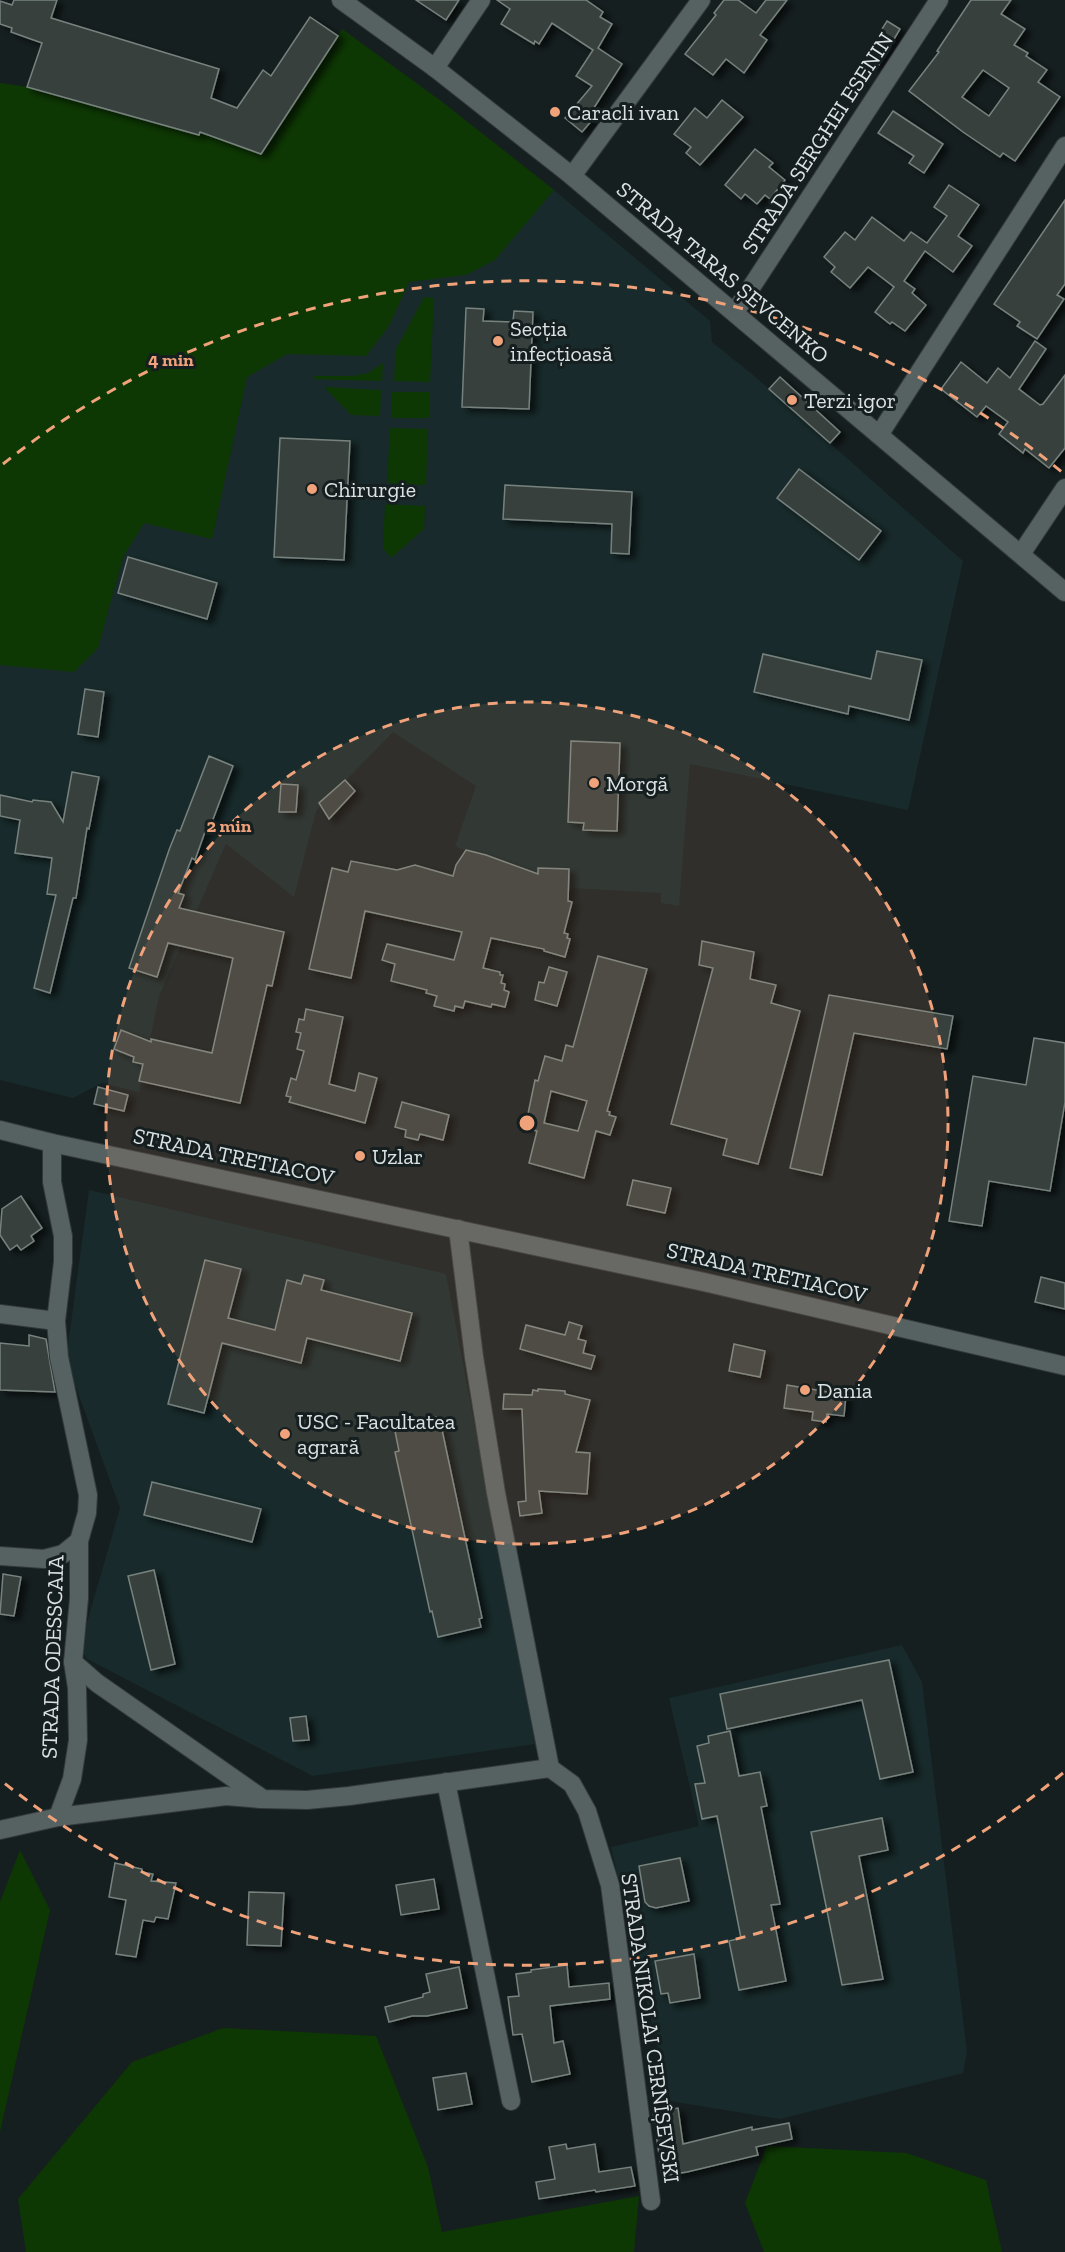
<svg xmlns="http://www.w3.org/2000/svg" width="1065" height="2252" font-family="'Zilla Slab',serif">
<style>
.built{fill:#182a2b}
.green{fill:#0d3703}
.building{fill:#37413d;stroke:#77827e;stroke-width:1.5;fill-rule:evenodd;filter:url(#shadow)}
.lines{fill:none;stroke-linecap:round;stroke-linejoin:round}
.street-casing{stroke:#33393a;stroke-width:20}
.secondary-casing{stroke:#33393a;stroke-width:20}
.street{stroke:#566162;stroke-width:18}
.secondary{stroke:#566162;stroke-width:18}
.ring{fill:none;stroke:#f0a27a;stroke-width:3;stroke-dasharray:10 8}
.poi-dot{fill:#f0a27a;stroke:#161f20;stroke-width:2}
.labels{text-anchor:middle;stroke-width:6;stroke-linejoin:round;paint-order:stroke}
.poi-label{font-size:22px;fill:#dce2e3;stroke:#161f20;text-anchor:start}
.street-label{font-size:22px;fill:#dce2e3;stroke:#161f20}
.centre{fill:#f0a27a;stroke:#161f20;stroke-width:3}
.ring-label{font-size:18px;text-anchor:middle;font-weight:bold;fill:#f0a27a;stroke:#161f20;stroke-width:6;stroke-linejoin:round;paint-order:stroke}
</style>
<defs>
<filter id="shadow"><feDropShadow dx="6" dy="4" stdDeviation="3" flood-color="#0009"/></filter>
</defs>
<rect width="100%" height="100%" fill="#161f20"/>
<!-- built -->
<g class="built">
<polygon points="342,29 441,101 554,190 710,321 712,342 753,375 963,561 908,810 690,764 679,906 661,903 661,893 537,886 455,846 476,786 393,732 316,811 294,897 226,844 159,996 139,1092 102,1083 73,1098 0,1080 0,83 27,87 199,135 200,132 261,154"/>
<polygon points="89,1190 446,1274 535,1744 313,1776 87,1659 80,1647 120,1508 66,1360"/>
<polygon points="902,1645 922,1682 967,2052 963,2073 780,2119 670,2101 611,1847 699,1826 669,1698"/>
</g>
<!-- green -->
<g class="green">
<polygon points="342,29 441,101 554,190 495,260 466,275 409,282 389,326 366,356 287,354 247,377 212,539 144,523 123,557 98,648 74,672 0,665 0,83 27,87 199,135 200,132 261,154"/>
<polygon points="424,297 434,298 430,382 394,381 396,349"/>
<polygon points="383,363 382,381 313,379 313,376 353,376 368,373"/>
<polygon points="324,387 381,390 380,416 351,415"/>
<rect x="392" y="392" width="37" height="26"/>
<polygon points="390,428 428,429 426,485 387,483"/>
<polygon points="385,504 425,506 424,529 391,558 383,548"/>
<polygon points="20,1850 50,1910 0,2132 0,1902"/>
<polygon points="223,2028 376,2036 428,2167 442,2232 639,2196 634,2252 26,2252 18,2199 132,2062"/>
<polygon points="767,2146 906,2153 986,2180 1002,2252 764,2252 745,2203"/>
</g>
<!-- building -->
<g class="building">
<polygon points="14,0 57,0 51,18 219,69 211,98 237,108 263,70 271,76 310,17 338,36 261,154 200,132 199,135 27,87 42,43 11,32 12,28 0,24 0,1 12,5"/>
<polygon points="416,0 459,0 446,20"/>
<polygon points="497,0 586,0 603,12 600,17 612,24 598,48 622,64 590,114 594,118 582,132 565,118 592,86 576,76 593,50 552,23 539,44 535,41 534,44 501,24 510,9"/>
<polygon points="724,0 738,0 756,13 766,0 787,0 760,35 767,40 744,73 726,59 713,75 685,54 716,15 714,13"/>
<path d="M971,0H1011L1001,14L1025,29L1014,45L1028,53L1026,56L1047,70L1038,82L1060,97L1015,161L1003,153L1000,157L963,132L909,91L939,52L937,51ZM983,70L1009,88L989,116L962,97Z"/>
<polygon points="887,21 900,29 877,68 865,60 879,39 881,40 877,37"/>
<polygon points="722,100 743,117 700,165 686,153 691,147 674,134 695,108 707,118"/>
<polygon points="893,111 943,144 924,173 909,163 914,156 878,133"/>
<polygon points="755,149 773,163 769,167 785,180 770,199 765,195 757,204 745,194 741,199 725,185"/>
<polygon points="949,185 979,205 958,236 972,246 953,272 925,251 904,281 915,289 912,293 926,305 905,331 892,322 890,324 875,312 894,287 868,267 850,288 831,272 835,267 824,257 845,232 855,240 872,217 904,241 911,232 927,243 947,216 934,207"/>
<polygon points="1065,200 1065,284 1057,295 1064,299 1037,339 1017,326 1020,322 994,304"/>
<polygon points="466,308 484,309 483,321 513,322 514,311 533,312 529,409 462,407"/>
<polygon points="1035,341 1046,349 1019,389 1040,405 1043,404 1065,375 1065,448 1049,468 1025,449 1023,453 999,434 1008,422 986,406 977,417 941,389 961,362 987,383 998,368 1010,378"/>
<polygon points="780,377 840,432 830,443 769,389"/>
<polygon points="280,438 350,441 344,560 274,557"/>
<polygon points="799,469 881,531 859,560 777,498"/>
<polygon points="505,485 632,492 629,554 611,553 612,524 503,519"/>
<polygon points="128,557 217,583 207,619 118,593"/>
<polygon points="877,651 922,660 909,720 849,706 848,714 754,692 763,654 871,679"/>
<polygon points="85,689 104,692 98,737 78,734"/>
<polygon points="571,741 620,743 617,831 583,830 584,823 568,822"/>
<polygon points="209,756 233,766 209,830 206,829 195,860 192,858 178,893 184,895 179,908 284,932 272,986 267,985 240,1103 139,1081 143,1064 133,1062 134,1057 114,1049 121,1030 151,1042 151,1039 212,1053 233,958 168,943 157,977 129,968 169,850 177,830 180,831"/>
<polygon points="72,772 99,777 89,829 87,828 76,898 73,898 50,993 34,988 56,895 47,894 52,858 15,853 20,820 0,816 0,795 32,802 33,800 51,802 63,822"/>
<polygon points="345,780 355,791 329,819 319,803"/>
<polygon points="281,784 298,785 296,812 279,812"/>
<polygon points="466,850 486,855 538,874 538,868 569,869 568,901 572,902 564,933 568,934 567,938 570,939 565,957 544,951 544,949 491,938 483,968 500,972 500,975 503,975 501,983 505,984 504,990 509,992 505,1007 492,1004 491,1007 465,1001 463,1008 455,1006 454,1011 434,1006 437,996 426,993 427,990 391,981 395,964 382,960 387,944 454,960 462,932 365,911 351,978 309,969 332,868 348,872 351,861 397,870 415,865 453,876 456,865"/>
<polygon points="702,941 754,952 750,979 776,985 771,1003 800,1011 758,1164 723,1155 727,1139 671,1124 713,968 699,965"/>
<path d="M598,956L647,969L607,1111L610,1112L609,1115L616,1117L610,1135L596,1131L584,1178L529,1163L537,1131L525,1128L535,1080L538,1081L545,1056L562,1061L566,1045L573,1047ZM551,1091L587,1101L578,1131L544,1123Z"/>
<polygon points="549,967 567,972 557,1006 535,1000 539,982 544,983"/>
<polygon points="829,995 953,1016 947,1049 854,1033 822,1175 790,1168"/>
<polygon points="306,1009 343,1017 329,1084 355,1091 359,1073 377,1078 365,1123 289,1102 291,1097 286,1096 291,1078 296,1080 304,1051 297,1049 301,1033 296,1032 299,1019 304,1020"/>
<polygon points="1034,1038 1065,1043 1065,1102 1050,1191 989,1181 982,1226 949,1221 973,1076 1026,1085"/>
<polygon points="98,1087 128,1095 124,1111 94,1104"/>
<polygon points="402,1102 449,1115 443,1140 420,1134 418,1140 405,1137 406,1130 395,1127"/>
<polygon points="633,1180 671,1188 665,1213 627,1205"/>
<polygon points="21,1196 42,1228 31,1236 34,1241 21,1250 17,1245 10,1250 0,1235 2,1209"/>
<polygon points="205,1260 241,1269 228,1318 275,1330 287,1280 301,1284 304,1275 324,1280 321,1290 412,1313 400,1361 307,1338 301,1363 222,1343 204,1413 168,1404"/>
<polygon points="1041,1277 1065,1283 1065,1309 1035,1302"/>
<polygon points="569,1322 582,1326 578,1339 586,1341 583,1353 595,1356 591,1369 520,1349 526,1325 565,1335"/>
<polygon points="29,1335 46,1339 55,1392 0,1390 0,1343 29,1346"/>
<polygon points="734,1344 765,1351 760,1377 729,1371"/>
<polygon points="787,1385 846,1395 844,1416 827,1414 826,1422 812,1420 813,1412 784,1408"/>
<polygon points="538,1389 565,1391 565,1394 590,1400 576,1452 590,1453 587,1494 539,1491 542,1513 520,1516 518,1502 526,1501 522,1409 503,1409 504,1394 532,1395 533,1390 538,1391"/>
<polygon points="436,1417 438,1426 441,1425 482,1618 479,1619 481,1627 438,1637 432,1611 430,1612 395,1452 399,1451 394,1426"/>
<polygon points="152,1482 261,1509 252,1542 144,1515"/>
<polygon points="154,1570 175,1664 151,1670 128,1576"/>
<polygon points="3,1574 21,1577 14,1616 0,1614"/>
<polygon points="889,1660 913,1772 880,1779 862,1700 727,1729 720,1694"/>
<polygon points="306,1716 309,1740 293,1741 290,1718"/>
<polygon points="730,1731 739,1776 760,1772 767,1806 761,1807 780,1904 771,1905 786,1981 739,1990 729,1941 741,1938 717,1816 702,1819 695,1784 705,1783 697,1746 709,1743 708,1736"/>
<polygon points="882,1818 888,1850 859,1856 883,1979 842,1985 811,1832"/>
<polygon points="680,1858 689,1901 656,1908 649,1906 645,1902 639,1866"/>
<polygon points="115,1863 142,1869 142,1872 153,1874 151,1881 176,1883 168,1919 156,1917 154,1922 143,1920 136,1957 116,1954 126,1900 109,1897"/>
<polygon points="434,1879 439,1909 401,1915 396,1885"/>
<polygon points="249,1892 284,1893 281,1946 247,1945"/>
<polygon points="694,1954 700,1998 670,2003 668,1993 661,1994 655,1961"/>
<polygon points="567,1965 569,1987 609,1983 610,1999 550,2006 554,2043 563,2041 570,2074 532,2082 522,2034 513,2035 508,1997 519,1996 516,1974 531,1972 531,1970"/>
<polygon points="459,1967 467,2008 427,2016 412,2016 389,2022 385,2007 423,1997 423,1994 430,1992 426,1974"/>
<polygon points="466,2073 472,2104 438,2110 433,2078"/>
<polygon points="678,2108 683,2144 752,2127 752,2130 789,2123 792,2139 756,2147 758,2155 687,2172 662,2176 653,2112"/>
<polygon points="566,2144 567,2149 595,2144 599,2172 631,2167 635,2186 596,2192 595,2190 539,2199 536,2182 555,2179 549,2147"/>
</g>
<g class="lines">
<!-- street casing -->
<g class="street-casing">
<g id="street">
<polyline points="435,68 481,0"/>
<polyline points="572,176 701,0"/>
<polyline points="735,312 939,0"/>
<polyline points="879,435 1065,146"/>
<polyline points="1021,554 1065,488"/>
<polyline points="52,1143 52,1182 63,1236 63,1262 56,1321 59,1357 88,1495 87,1513 79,1541 79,1598 73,1662 77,1688 78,1740 72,1779 58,1817"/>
<polyline points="458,1229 474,1357 496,1493 550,1768"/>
<polyline points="0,1314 56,1321"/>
<polyline points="0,1556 44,1559 63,1554 79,1541"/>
<polyline points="73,1662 97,1683 263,1799 307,1800 349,1796 550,1768 572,1784 587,1811 610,1885 651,2201"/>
<polyline points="446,1782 511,2101"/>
<polyline points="0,1830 58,1817 226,1796 261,1799"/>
</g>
</g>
<!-- secondary casing -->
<g class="secondary-casing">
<g id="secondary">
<polyline points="341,0 435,68 572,176 1065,592"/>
<polyline points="0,1130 52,1143 704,1282 1065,1366"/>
</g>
</g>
<!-- street -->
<use href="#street" class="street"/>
<!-- secondary -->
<use href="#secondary" class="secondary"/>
</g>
<!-- distance rings -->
<circle cx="527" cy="1123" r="421" fill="#f0a27a" fill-opacity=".12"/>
<g class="ring">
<circle cx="527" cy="1123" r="421"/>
<path d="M1063 1773A842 842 0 0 1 3 1782M3 464A842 842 0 0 1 1063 473"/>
</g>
<!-- markers -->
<g class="poi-dot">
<circle cx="555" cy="112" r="6"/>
<circle cx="498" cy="341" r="6"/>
<circle cx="792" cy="400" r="6"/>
<circle cx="312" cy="489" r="6"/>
<circle cx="594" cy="783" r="6"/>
<circle cx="360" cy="1156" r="6"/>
<circle cx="805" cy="1390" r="6"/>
<circle cx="285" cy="1434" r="6"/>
</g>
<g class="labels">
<!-- poi labels -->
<g class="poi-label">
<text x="567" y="120">Caracli ivan</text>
<text x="510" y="336">Secția<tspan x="510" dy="25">infecțioasă</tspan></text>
<text x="804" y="408">Terzi igor</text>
<text x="324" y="497">Chirurgie</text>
<text x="606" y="791">Morgă</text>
<text x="372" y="1164">Uzlar</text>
<text x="817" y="1398">Dania</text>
<text x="297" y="1429">USC - Facultatea<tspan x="297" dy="25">agrară</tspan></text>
</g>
<!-- street labels -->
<g class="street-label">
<text transform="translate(817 143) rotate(-57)" y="8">STRADA SERGHEI ESENIN</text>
<text transform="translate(723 272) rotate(40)" y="8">STRADA TARAS ȘEVCENKO</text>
<text transform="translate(234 1156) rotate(12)" y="8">STRADA TRETIACOV</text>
<text transform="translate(767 1272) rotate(13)" y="8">STRADA TRETIACOV</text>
<text transform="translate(52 1657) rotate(-88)" y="8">STRADA ODESSCAIA</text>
<text transform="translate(651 2028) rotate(82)" y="8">STRADA NIKOLAI CERNÎȘEVSKI</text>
</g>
</g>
<circle cx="527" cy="1123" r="9" class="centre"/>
<g class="ring-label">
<text x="171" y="366">4 min</text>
<text x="229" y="832">2 min</text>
</g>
</svg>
